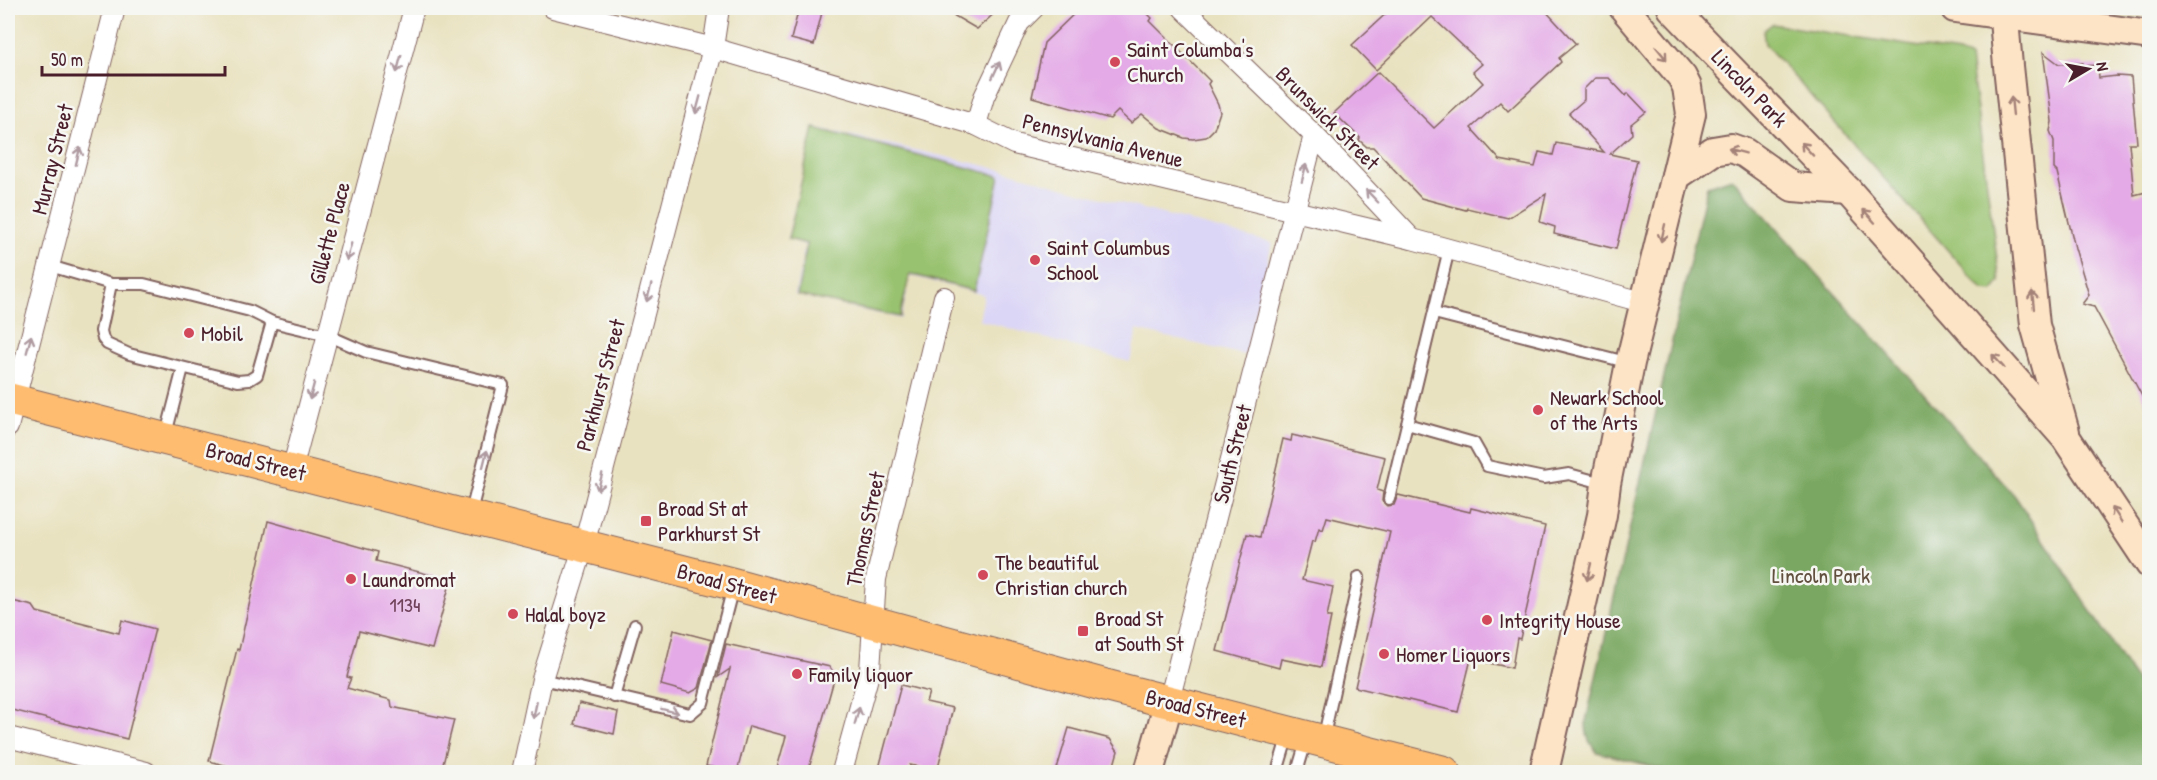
<svg xmlns="http://www.w3.org/2000/svg" width="2157" height="780" font-family="'Patrick Hand',sans-serif">
<style>
.built{fill:#dcd6f6}
.green{fill:#99c26f;stroke:#72704d;stroke-width:1.5}
.forest{fill:#7aa862;stroke:#626446;stroke-width:1.5}
.building{fill:#e4aae7}
.lines{fill:none;stroke-linecap:round;stroke-linejoin:round}
.lane-casing{stroke:#82635f;stroke-width:14}
.street-casing{stroke:#82635f;stroke-width:22}
.secondary-casing{stroke:#82635f;stroke-width:32}
.primary-casing{stroke:#82635f;stroke-width:34}
.lane{stroke:#fff;stroke-width:10}
.street{stroke:#fff;stroke-width:20}
.secondary{stroke:#fee4c6;stroke-width:28}
.primary{stroke:#fdbc70;stroke-width:32}
.oneway{stroke:#a48278}
.oneway2{stroke:#ae9aa0}
.poi-dot{fill:#d1495b;stroke:#f6f6f2;stroke-width:2}
.labels{text-anchor:middle;stroke-width:5;stroke-linejoin:round;paint-order:stroke}
.number-label{font-size:20px;fill:#70425a}
.poi-label{font-size:22px;fill:#4a1f2b;stroke:#f6f6f2;text-anchor:start}
.street-label{font-size:22px;fill:#4a1f2b;stroke:#f6f6f2}
.park-label{font-size:22px;fill:#62503f;stroke:#f6f6f2}
</style>
<rect width="100%" height="100%" fill="#f6f6f2"/>
<filter id="ink" filterUnits="userSpaceOnUse"><feTurbulence type="fractalNoise" baseFrequency=".0167" numOctaves="2"/><feDisplacementMap in="SourceGraphic" scale="12" xChannelSelector="R" yChannelSelector="G"/><feConvolveMatrix kernelMatrix="1 2 1 2 8 2 1 2 1" color-interpolation-filters="sRGB"/></filter>
<filter id="wash" filterUnits="userSpaceOnUse"><feTurbulence type="fractalNoise" baseFrequency=".008" numOctaves="4" result="noise"/><feDisplacementMap in="SourceGraphic" scale="24" xChannelSelector="R" yChannelSelector="G"/><feGaussianBlur stdDeviation="1.35" result="paint"/><feColorMatrix in="noise" values="0 0 0 0 0 0 0 0 0 0 0 0 0 0 0 0 0 1.4 0 .05"/><feComposite in="paint" operator="in"/></filter>
<g filter="url(#wash)">
<rect width="100%" height="100%" fill="#e9e2c0"/>
<!-- built -->
<polygon class="built" points="814,127 1004,170 1068,189 1272,243 1245,355 1137,330 1130,362 979,320 984,295 911,276 901,319 795,295 805,245 787,239"/>
<!-- green -->
<g class="green">
<polygon points="1772,24 1959,53 1970,58 2000,282 1993,291 1983,290 1765,44 1763,31"/>
<polygon points="814,128 1000,176 974,291 910,274 900,317 797,295 807,244 788,239"/>
</g>
<!-- forest -->
<path class="forest" d="M1732,178L2015,496L2149,700V772H1673L1597,752C1588,742 1586,735 1586,721L1707,186Z"/>
<g id="blocks">
<!-- building -->
<g class="building">
<polygon points="799,8 823,8 814,45 791,39"/>
<polygon points="941,8 1000,8 977,29"/>
<polygon points="1080,8 1142,8 1152,18 1150,21 1210,81 1208,84 1218,104 1220,112 1214,129 1206,137 1193,139 1184,138 1159,128 1142,114 1131,123 1118,111 1110,119 1032,97 1044,43"/>
<polygon points="1392,8 1543,8 1576,44 1559,58 1561,62 1508,111 1500,102 1471,128 1500,160 1535,167 1539,152 1553,155 1556,143 1604,152 1569,113 1584,100 1584,89 1595,78 1609,78 1626,96 1628,93 1646,112 1631,124 1632,134 1610,154 1637,160 1616,249 1554,234 1555,227 1540,222 1546,194 1508,218 1467,208 1466,210 1421,198 1373,147 1367,147 1359,140 1360,138 1334,113 1378,72 1434,128 1483,83 1473,72 1482,64 1432,17 1376,70 1352,45"/>
<polygon points="2043,52 2059,64 2083,63 2083,66 2098,65 2099,78 2117,76 2131,77 2137,143 2129,143 2134,195 2150,191 2150,411 2094,307 2082,304 2089,295 2075,248 2057,172 2054,169 2054,141 2050,131 2052,122 2050,104"/>
<polygon points="1292,435 1385,457 1377,490 1383,492 1382,501 1387,506 1394,505 1398,495 1470,512 1471,508 1545,526 1520,639 1517,638 1512,668 1471,659 1458,712 1355,687 1390,532 1327,517 1323,530 1319,528 1315,542 1312,541 1302,580 1333,587 1327,617 1331,617 1321,667 1281,659 1279,668 1217,651 1247,534 1260,537 1283,439 1291,441"/>
<polygon points="268,521 378,552 376,561 451,580 432,649 359,631 347,677 351,678 347,688 391,700 392,707 454,720 441,772 251,772 209,761 237,649 239,650"/>
<polygon points="8,600 33,606 37,612 119,633 122,620 155,629 127,739 8,709"/>
<polygon points="674,630 712,640 699,688 690,693 661,685"/>
<polygon points="726,644 830,667 835,676 808,772 776,772 786,736 749,726 737,772 706,766 730,669 718,677"/>
<polygon points="901,685 929,692 926,702 953,708 937,771 910,765 908,772 878,772"/>
<polygon points="579,703 618,712 614,734 574,724"/>
<polygon points="1069,728 1110,739 1118,751 1112,772 1056,772"/>
</g>
</g>
</g>
<g filter="url(#ink)">
<use href="#blocks" fill-opacity="0" stroke="#82635f" stroke-width="1.5"/>
<g class="lines">
<!-- lane casing -->
<g class="lane-casing">
<g id="lane">
<polyline points="50,266 111,284 144,284 250,311 272,322 327,335 366,352 503,385 470,516"/>
<polyline points="111,284 101,331 103,339 107,344 129,354 238,381 249,380 257,375 272,322"/>
<polyline points="1434,313 1630,363"/>
<polyline points="1407,424 1474,443 1487,466 1544,478 1569,474 1606,484"/>
<polyline points="165,438 183,368"/>
<polyline points="1389,499 1449,249"/>
<polyline points="542,679 690,714 703,703 733,587"/>
<polyline points="614,697 635,625"/>
<polyline points="1323,740 1359,577"/>
<polyline points="1277,772 1288,735"/>
<polyline points="1297,772 1307,738"/>
</g>
</g>
<!-- street casing -->
<g class="street-casing">
<g id="street">
<polyline points="553,8 713,48 976,125 1014,144 1412,239 1646,303"/>
<polyline points="1183,8 1314,135 1412,239"/>
<polyline points="976,125 984,97 1019,23 1034,8"/>
<polyline points="8,427 115,8"/>
<polyline points="292,470 414,8"/>
<polyline points="1169,701 1314,135"/>
<polyline points="8,737 146,772"/>
<polyline points="522,772 542,679 584,545 713,48 719,8"/>
<polyline points="842,772 870,670 876,579 944,297"/>
</g>
</g>
<!-- secondary casing -->
<g class="secondary-casing">
<g id="secondary">
<polyline points="1672,8 1848,191 2066,438 2150,564"/>
<polyline points="1955,8 2150,35"/>
<polyline points="2003,8 2008,66 2035,325 2065,432"/>
<polyline points="1676,176 1713,151 1731,148 1745,153 1793,187 1848,191"/>
<polyline points="1149,772 1169,701"/>
<polyline points="1544,772 1602,515 1606,484 1630,363 1691,114 1687,87 1682,77 1624,8"/>
</g>
</g>
<!-- primary casing -->
<g class="primary-casing">
<polyline id="primary" points="8,399 733,584 1111,687 1444,772"/>
</g>
<!-- lane -->
<use href="#lane" class="lane"/>
<!-- street -->
<use href="#street" class="street"/>
<!-- secondary -->
<use href="#secondary" class="secondary"/>
<!-- primary -->
<use href="#primary" class="primary"/>
</g>
<!-- one-way arrows -->
<defs><path id="oneway-shaft" d="M-6 0H5M1.5-3L5.5 0L1.5 3" fill="none" stroke-width="1.6" stroke-linecap="round" stroke-linejoin="round" transform="scale(1.5)"/></defs>
<g class="oneway">
<use href="#oneway-shaft" transform="translate(1661 53) rotate(51)"/>
<use href="#oneway-shaft" transform="translate(2012 106) rotate(-96)"/>
<use href="#oneway-shaft" transform="translate(1807 149) rotate(-133)"/>
<use href="#oneway-shaft" transform="translate(1737 151) rotate(-165)"/>
<use href="#oneway-shaft" transform="translate(1869 216) rotate(-132)"/>
<use href="#oneway-shaft" transform="translate(1663 233) rotate(103)"/>
<use href="#oneway-shaft" transform="translate(2033 300) rotate(-96)"/>
<use href="#oneway-shaft" transform="translate(1998 361) rotate(-132)"/>
<use href="#oneway-shaft" transform="translate(2117 515) rotate(-123)"/>
<use href="#oneway-shaft" transform="translate(1589 572) rotate(103)"/>
</g>
<g class="oneway2">
<use href="#oneway-shaft" transform="translate(399 64) rotate(105)"/>
<use href="#oneway-shaft" transform="translate(996 70) rotate(-65)"/>
<use href="#oneway-shaft" transform="translate(698 105) rotate(105)"/>
<use href="#oneway-shaft" transform="translate(78 156) rotate(-76)"/>
<use href="#oneway-shaft" transform="translate(1304 173) rotate(-76)"/>
<use href="#oneway-shaft" transform="translate(1372 196) rotate(-134)"/>
<use href="#oneway-shaft" transform="translate(349 252) rotate(105)"/>
<use href="#oneway-shaft" transform="translate(649 293) rotate(105)"/>
<use href="#oneway-shaft" transform="translate(29 344) rotate(-75)"/>
<use href="#oneway-shaft" transform="translate(312 391) rotate(105)"/>
<use href="#oneway-shaft" transform="translate(485 459) rotate(-76)"/>
<use href="#oneway-shaft" transform="translate(600 482) rotate(105)"/>
<use href="#oneway-shaft" transform="translate(535 710) rotate(102)"/>
<use href="#oneway-shaft" transform="translate(670 711) rotate(14)"/>
<use href="#oneway-shaft" transform="translate(857 716) rotate(-74)"/>
</g>
</g>
<!-- markers -->
<g class="poi-dot">
<circle cx="1115" cy="62" r="6"/>
<circle cx="1035" cy="260" r="6"/>
<circle cx="189" cy="333" r="6"/>
<circle cx="1538" cy="410" r="6"/>
<rect x="640" y="515" width="12" height="12" rx="3"/>
<circle cx="983" cy="575" r="6"/>
<circle cx="351" cy="579" r="6"/>
<circle cx="513" cy="614" r="6"/>
<circle cx="1487" cy="620" r="6"/>
<rect x="1077" y="625" width="12" height="12" rx="3"/>
<circle cx="1384" cy="654" r="6"/>
<circle cx="797" cy="674" r="6"/>
</g>
<g class="labels">
<!-- number labels -->
<g class="number-label">
<text x="405" y="612">1134</text>
</g>
<!-- poi labels -->
<g class="poi-label">
<text x="1127" y="57">Saint Columba's<tspan x="1127" dy="25">Church</tspan></text>
<text x="1047" y="255">Saint Columbus<tspan x="1047" dy="25">School</tspan></text>
<text x="201" y="341">Mobil</text>
<text x="1550" y="405">Newark School<tspan x="1550" dy="25">of the Arts</tspan></text>
<text x="658" y="516">Broad St at<tspan x="658" dy="25">Parkhurst St</tspan></text>
<text x="995" y="570">The beautiful<tspan x="995" dy="25">Christian church</tspan></text>
<text x="363" y="587">Laundromat</text>
<text x="525" y="622">Halal boyz</text>
<text x="1095" y="626">Broad St<tspan x="1095" dy="25">at South St</tspan></text>
<text x="1499" y="628">Integrity House</text>
<text x="1396" y="662">Homer Liquors</text>
<text x="809" y="682">Family liquor</text>
</g>
<!-- street labels -->
<g class="street-label">
<text transform="translate(1750 88) rotate(46)" y="8">Lincoln Park</text>
<text transform="translate(1328 118) rotate(45)" y="8">Brunswick Street</text>
<text transform="translate(1103 140) rotate(14)" y="8">Pennsylvania Avenue</text>
<text transform="translate(52 159) rotate(-76)" y="8">Murray Street</text>
<text transform="translate(329 233) rotate(-75)" y="8">Gillette Place</text>
<text transform="translate(600 385) rotate(-75)" y="8">Parkhurst Street</text>
<text transform="translate(1232 454) rotate(-76)" y="8">South Street</text>
<text transform="translate(256 461) rotate(14)" y="8">Broad Street</text>
<text transform="translate(865 529) rotate(-78)" y="8">Thomas Street</text>
<text transform="translate(727 583) rotate(15)" y="8">Broad Street</text>
<text transform="translate(1196 708) rotate(14)" y="8">Broad Street</text>
</g>
<!-- park labels -->
<g class="park-label">
<text x="1821" y="583">Lincoln Park</text>
</g>
</g>
<!-- margin -->
<rect width="2157" height="780" fill="none" stroke="#f6f6f2" stroke-width="30"/>
<!-- north arrow -->
<g transform="translate(2088 69) rotate(80)" stroke="#f6f6f2" stroke-width="4.5" paint-order="stroke">
<path d="M0-4.5L10 22L0 15L-10 22Z" fill="#4a1f2b"/>
<text y="-9" font-size="16" font-weight="bold" text-anchor="middle" fill="#4a1f2b">N</text>
</g>
<!-- scale -->
<path d="M42 66v9h183v-9" fill="none" stroke="#4a1f2b" stroke-width="3"/>
<text x="51" y="66" font-size="18" fill="#4a1f2b" stroke="#f6f6f2" stroke-width="4.5" paint-order="stroke">50 m</text>
</svg>
